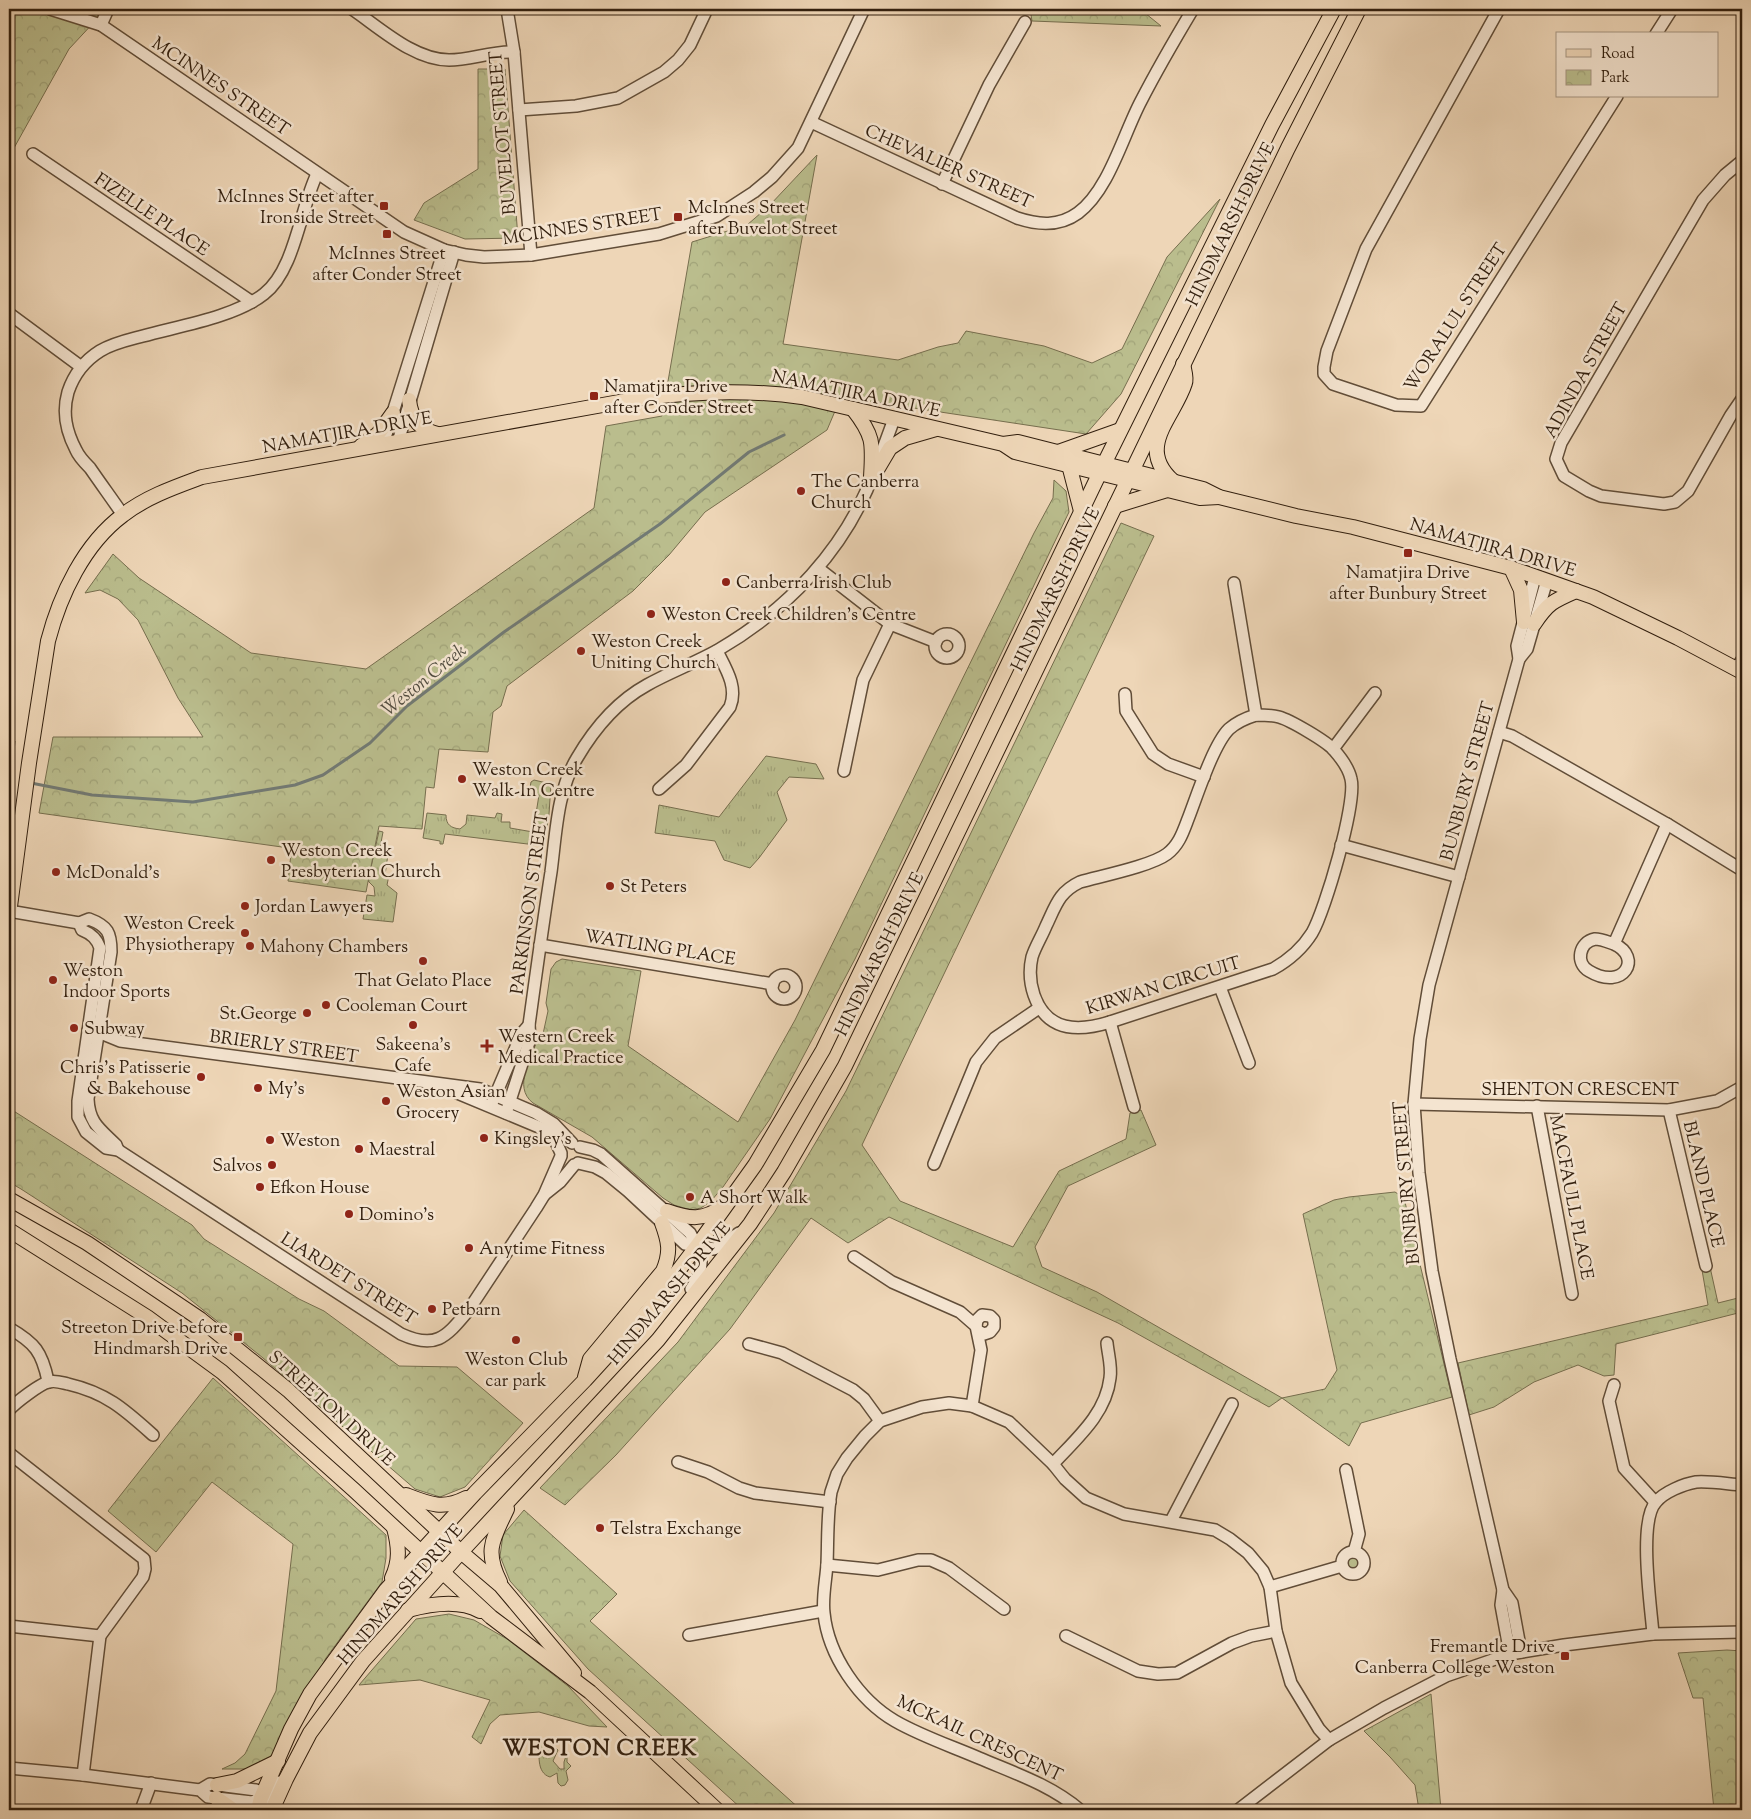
<svg xmlns="http://www.w3.org/2000/svg" width="1751" height="1819" font-family="'Sorts Mill Goudy',serif">
<style>
.grass{fill:url(#grass-tufts);stroke:#766e4e}
.park{fill:url(#park-crowns);stroke:#766e4e}
.lines{fill:none;stroke-linecap:round;stroke-linejoin:round}
.stream{stroke:#727a74;stroke-width:3}
.minor-casing{stroke:#614d38;stroke-width:14}
.major-casing{stroke:#321f0e;stroke-width:16}
.minor{stroke:#f4e4d0;stroke-width:11}
.major{stroke:#eed6b7;stroke-width:14}
.poi-dot{fill:#8f2418;stroke:#f4e4d0;stroke-width:2}
.labels{text-anchor:middle;stroke-width:5;stroke-linejoin:round;paint-order:stroke}
.street-label{font-size:18px;fill:#321f0e;stroke:#f4e4d0}
.poi-label{font-size:18px;fill:#321f0e;stroke:#f4e4d0;text-anchor:start}
.water-label{font-size:19px;font-style:italic;fill:#524d41;stroke:#f4e4d0}
.district-label{font-size:22px;font-weight:bold;letter-spacing:1px;fill:#321f0e;stroke:#f4e4d0}
</style>
<defs>
<pattern id="grass-tufts" width="24" height="20" patternUnits="userSpaceOnUse" patternTransform="scale(1.25)"><rect width="24" height="20" fill="#babd8d"/><path d="M3 7l-1-3M5 7V3M7 7l1-3M15 17l-1-3M17 17v-4M19 17l1-3" fill="none" stroke="#a0a278"/></pattern>
<pattern id="park-crowns" width="20" height="18" patternUnits="userSpaceOnUse" patternTransform="scale(1.25)"><rect width="20" height="18" fill="#babd8d"/><path d="M2 6a3 3 0 1 1 6 0M12 15a3 3 0 1 1 6 0" fill="none" stroke="#a0a278"/></pattern>
</defs>
<rect width="100%" height="100%" fill="#eed6b7"/>
<filter id="stains"><feTurbulence type="fractalNoise" baseFrequency=".004" numOctaves="4"/><feColorMatrix values="0 0 0 0 .2 0 0 0 0 .09 0 0 0 0 .02 0 0 0 .5 -.17"/></filter>
<radialGradient id="worn" r=".72"><stop offset=".6" stop-color="#630" stop-opacity="0"/><stop offset="1" stop-color="#630" stop-opacity=".3"/></radialGradient>
<!-- grass -->
<g class="grass">
<polygon points="766,756 816,764 824,779 789,777 777,792 787,820 759,858 750,868 724,860 715,841 655,833 659,805 719,817"/>
<path d="M534,780L551,784L549,814L544,846L445,834L443,844H440V841L423,838L427,813L446,815C446,825 451,828 460,829L466,824L467,815L495,818L497,813L502,814L501,822H510V828L533,832L539,795L529,793L531,782Z"/>
<polygon points="379,831 383,832 379,853 388,854 385,875 389,875 387,885 397,893 393,922 363,919 367,895 375,896 374,887 368,881"/>
<circle cx="1353" cy="1563" r="10"/>
<path d="M542,1740L546,1741L558,1750L553,1761L560,1769H564V1762L566,1756L567,1757V1762L571,1766L566,1771L568,1780L565,1785L561,1786L558,1783L557,1773L550,1777C536,1773 539,1753 540,1741Z"/>
</g>
<!-- park -->
<g class="park">
<polygon points="9,9 101,9 96,20 69,49 9,157"/>
<polygon points="1030,9 1140,9 1161,26 1032,21"/>
<polygon points="478,69 505,69 518,238 465,239 414,220 424,203 478,169"/>
<polygon points="817,155 783,344 898,360 938,347 958,343 966,331 1044,346 1092,363 1122,349 1167,257 1220,199 1121,394 1086,434 841,397 827,430 705,512 669,555 633,591 507,686 501,706 493,712 488,752 439,749 434,788 426,787 422,829 379,826 366,892 288,881 291,854 289,848 39,813 53,737 203,737 178,698 138,620 118,599 100,590 85,593 113,554 139,578 251,653 366,669 594,508 606,426 662,416 692,242 747,225 769,206"/>
<path d="M1054,480L1066,491L1069,512L855,959L770,1119L723,1187L711,1201L701,1208L691,1210L674,1205L663,1198L592,1137L533,1103C512,1087 532,1056 539,1036L543,1034L548,1011L546,1003L551,969L556,962L562,959L641,971L628,1046L738,1122L795,1020L1034,533L1053,498Z"/>
<polygon points="1121,523 1154,536 862,1145 900,1201 1013,1247 1059,1171 1126,1139 1130,1113 1141,1110 1156,1145 1068,1186 1035,1247 1042,1267 1097,1292 1282,1398 1325,1389 1337,1370 1303,1214 1334,1200 1349,1197 1395,1192 1404,1198 1452,1397 1361,1423 1349,1446 1282,1398 1269,1407 1118,1323 889,1217 848,1243 811,1218 730,1329 616,1455 565,1505 540,1488 678,1342 774,1213 846,1091"/>
<polygon points="9,740 15,741 9,803"/>
<polygon points="9,1108 192,1225 204,1239 299,1299 324,1311 399,1366 457,1367 523,1423 465,1487 440,1497 415,1489 263,1358 182,1293 21,1189 9,1182"/>
<polygon points="1710,1267 1718,1303 1742,1297 1742,1312 1616,1344 1614,1375 1604,1376 1578,1365 1534,1382 1494,1407 1469,1415 1458,1363 1708,1305 1702,1270"/>
<polygon points="213,1378 386,1535 386,1558 382,1582 326,1658 266,1769 222,1769 235,1763 245,1754 276,1691 293,1544 212,1482 156,1552 108,1511"/>
<polygon points="524,1510 617,1594 590,1621 801,1810 743,1810 588,1669 510,1581 500,1556 503,1535"/>
<polygon points="449,1614 474,1620 507,1639 568,1686 607,1727 589,1726 539,1712 500,1715 490,1724 481,1744 472,1737 490,1700 420,1680 359,1685 416,1619"/>
<polygon points="1727,1650 1742,1651 1742,1810 1714,1810 1703,1698 1693,1698 1678,1653"/>
<polygon points="1431,1694 1441,1810 1419,1810 1415,1785 1390,1757 1364,1731"/>
</g>
<g class="lines">
<!-- stream -->
<polyline class="stream" points="31,783 92,795 193,802 295,785 323,775 370,743 407,706 504,632 660,524 749,452 784,435"/>
<!-- minor casing -->
<g class="minor-casing">
<g id="minor">
<polyline points="50,9 101,25 404,232 444,250 466,255 484,257 531,255 659,234 717,216 754,192 772,177 798,148 864,9"/>
<path d="M352,9C380,28 414,60 449,60C470,60 492,51 514,52"/>
<polyline points="507,9 514,52 531,255"/>
<polyline points="1499,9 1366,249 1327,351 1324,367 1324,374 1333,384 1396,405 1421,406 1617,96"/>
<polyline points="101,25 108,9"/>
<polyline points="1656,34 1672,9"/>
<polyline points="519,110 576,106 618,98 664,72 678,60 690,45 707,9"/>
<path d="M811,122L1017,218C1038,225 1059,227 1078,213C1109,190 1123,135 1141,101C1157,70 1175,39 1193,9"/>
<polyline points="33,154 252,302"/>
<polyline points="1742,161 1725,175 1703,200 1561,443 1556,459 1564,476 1589,491 1601,496 1664,504 1675,502 1688,491 1731,415 1742,399"/>
<polyline points="942,184 989,85 1025,22"/>
<polyline points="11,315 80,366"/>
<polyline points="398,442 454,252"/>
<polyline points="383,444 444,250"/>
<polyline points="880,457 894,419"/>
<path d="M123,515C112,499 101,484 90,468C85,463 79,457 76,450C66,431 62,413 68,392C74,374 84,361 100,351C113,343 128,340 143,336C179,326 235,317 264,294C295,270 300,209 317,174"/>
<polyline points="818,568 890,624 936,642"/>
<polyline points="1234,583 1256,715"/>
<circle cx="947" cy="646" r="12"/>
<polyline points="1519,659 1527,649 1547,580"/>
<polyline points="1736,669 1742,660"/>
<polyline points="1125,694 1126,711 1153,754 1168,764 1204,777"/>
<path d="M1256,715C1263,715 1271,715 1279,717C1290,720 1326,741 1334,750C1341,758 1349,769 1351,779C1357,802 1325,911 1312,933C1302,949 1289,960 1273,969L1110,1022C1078,1032 1047,1032 1034,995C1030,983 1029,970 1032,957C1035,947 1042,936 1046,926C1056,905 1059,892 1080,882C1101,876 1151,866 1167,854C1179,845 1183,832 1188,819C1197,796 1213,745 1229,729C1237,722 1246,718 1256,715Z"/>
<polyline points="1499,732 1512,736 1667,824 1742,870"/>
<polyline points="1333,749 1375,693"/>
<polyline points="844,771 863,680 890,624"/>
<path d="M659,789L686,765L730,707C738,687 726,669 717,651"/>
<polyline points="1341,845 1459,877"/>
<path d="M9,911L79,923L89,919C108,926 111,933 111,952L88,1099C89,1123 100,1129 116,1145L118,1150"/>
<path d="M79,923L82,930C92,934 97,939 100,948L78,1101V1117L86,1132L106,1148L118,1150L401,1334C436,1350 446,1337 468,1311L536,1208L544,1195L561,1156"/>
<path d="M1614,944C1608,942 1601,939 1595,939C1579,942 1575,963 1589,971C1624,992 1643,957 1614,944L1667,824"/>
<polyline points="540,945 773,984"/>
<circle cx="784" cy="987" r="12"/>
<polyline points="1220,987 1249,1063"/>
<polyline points="1110,1022 1134,1107"/>
<polyline points="88,1031 98,1032 120,1041 480,1089 536,1113 554,1124 572,1143"/>
<polyline points="450,1090 546,1130 555,1140 561,1153"/>
<polyline points="493,1101 522,1033 529,1025"/>
<polyline points="1414,1104 1669,1110 1717,1101 1742,1087"/>
<polyline points="1537,1106 1572,1294"/>
<polyline points="1669,1110 1706,1266"/>
<path d="M506,1113L530,1039L529,1025C536,974 543,923 551,872C556,834 557,791 577,758C594,729 616,702 647,685C670,672 695,663 718,650C787,610 846,549 874,472"/>
<path d="M580,1147L593,1150L601,1154L690,1233C703,1255 706,1267 691,1289"/>
<polyline points="578,1163 595,1167 606,1173 628,1191 685,1244 714,1249 719,1247 739,1233"/>
<polyline points="934,1164 976,1062 995,1038 1039,1008"/>
<polyline points="545,1194 560,1182 574,1165"/>
<polyline points="854,1257 892,1282 960,1312 976,1326 981,1350 972,1406"/>
<polyline points="976,1326 977,1320 982,1315 990,1316 994,1320 994,1327 990,1332 984,1334 978,1331"/>
<path d="M9,1328C35,1343 42,1352 48,1381"/>
<polyline points="749,1344 782,1353 853,1390 864,1399 880,1421"/>
<polyline points="1614,1385 1609,1401 1624,1468 1655,1502"/>
<path d="M9,1410C15,1403 41,1383 49,1382C55,1380 63,1383 68,1384C107,1393 125,1410 153,1435"/>
<polyline points="9,1453 144,1559 145,1569 143,1577 100,1636 83,1775"/>
<polyline points="678,1462 708,1472 739,1488 755,1493 830,1502"/>
<path d="M1053,1464C1076,1439 1106,1414 1110,1378C1112,1367 1108,1354 1107,1343"/>
<polyline points="1346,1470 1359,1534 1354,1552"/>
<polyline points="1171,1521 1232,1404"/>
<circle cx="1353" cy="1563" r="11"/>
<polyline points="827,1565 878,1570 918,1560 931,1560 949,1568 1004,1609"/>
<polyline points="1270,1587 1342,1566"/>
<polyline points="1503,1590 1501,1605 1510,1654"/>
<polyline points="9,1626 100,1636"/>
<path d="M1653,1634C1651,1607 1638,1521 1656,1502C1664,1492 1684,1484 1696,1482C1711,1481 1728,1484 1742,1485"/>
<polyline points="689,1635 823,1611"/>
<polyline points="1066,1636 1138,1671 1158,1674 1177,1673 1232,1643 1251,1636 1276,1631"/>
<polyline points="1521,1652 1512,1603 1503,1590 1450,1359 1432,1271 1419,1173 1414,1104 1420,1039 1429,985 1519,659 1517,646 1535,577"/>
<polyline points="9,1768 83,1775 200,1790 208,1797 252,1802 270,1796 279,1782"/>
<polyline points="200,1790 210,1784 256,1790 264,1802"/>
<polyline points="141,1810 151,1783"/>
<path d="M1080,1810C1051,1785 1014,1773 979,1758C951,1746 921,1736 895,1721C859,1700 828,1655 824,1613C822,1598 826,1580 827,1564C828,1540 827,1515 831,1492L837,1474L847,1458L865,1436L880,1421L922,1407L949,1403L972,1406L1009,1422L1053,1464L1065,1479L1086,1498L1124,1514L1215,1530L1230,1539L1248,1553L1263,1571L1270,1587L1276,1631L1291,1683L1319,1729L1329,1740"/>
<polyline points="1238,1810 1329,1740 1384,1708 1446,1676 1510,1654 1564,1645 1653,1634 1742,1632"/>
</g>
</g>
<!-- major casing -->
<g class="major-casing">
<g id="major">
<path d="M409,400C411,418 419,430 438,434"/>
<path d="M853,409C874,436 873,443 871,477"/>
<polyline points="1003,444 1018,442 1203,489 1219,497 1296,516 1353,527 1511,568 1593,597 1678,638 1742,672"/>
<polyline points="361,446 378,434 393,413"/>
<polyline points="1058,452 1120,430"/>
<polyline points="1069,465 1081,511"/>
<polyline points="871,480 890,448 905,438 936,429"/>
<path d="M1173,481C1135,447 1174,418 1185,383C1187,378 1184,370 1183,364"/>
<polyline points="1115,506 1167,490"/>
<polyline points="1511,568 1521,590 1524,622"/>
<path d="M1534,624C1548,603 1553,601 1576,591"/>
<path d="M9,914L29,763L48,641C60,595 84,544 123,515C146,497 175,487 202,477L636,399C693,391 745,389 802,397L1003,444L1015,452L1200,498L1219,497"/>
<polyline points="9,1199 87,1243 200,1319 288,1390 461,1552 501,1586 574,1673"/>
<path d="M667,1211C689,1219 704,1221 723,1206"/>
<polyline points="9,1230 147,1317 222,1372 354,1490 491,1617 590,1692 717,1810"/>
<path d="M585,1377L590,1359L663,1271C671,1252 669,1242 662,1223"/>
<path d="M406,1495C429,1504 443,1510 466,1498"/>
<path d="M392,1578C400,1561 399,1547 394,1528"/>
<path d="M500,1582C484,1550 493,1539 507,1509"/>
<path d="M408,1610C430,1604 459,1599 480,1611"/>
<polyline points="217,1785 237,1781 278,1761"/>
<polyline points="216,1798 233,1810"/>
<polyline points="258,1810 261,1798 291,1729 310,1694 386,1590 475,1493 585,1380 646,1313 697,1246 755,1165 823,1050 1104,464 1272,125 1334,9"/>
<polyline points="272,1810 286,1779 310,1733 363,1661 461,1552 658,1340 750,1224 784,1172 845,1066 1288,148 1359,9"/>
</g>
</g>
<!-- minor -->
<use href="#minor" class="minor"/>
<!-- major -->
<use href="#major" class="major"/>
</g>
<!-- markers -->
<g class="poi-dot">
<rect x="379" y="201" width="10" height="10" rx="2.5"/>
<rect x="673" y="212" width="10" height="10" rx="2.5"/>
<rect x="382" y="229" width="10" height="10" rx="2.5"/>
<rect x="589" y="391" width="10" height="10" rx="2.5"/>
<circle cx="801" cy="491" r="5"/>
<rect x="1403" y="548" width="10" height="10" rx="2.5"/>
<circle cx="726" cy="582" r="5"/>
<circle cx="651" cy="614" r="5"/>
<circle cx="581" cy="651" r="5"/>
<circle cx="462" cy="779" r="5"/>
<circle cx="271" cy="860" r="5"/>
<circle cx="56" cy="872" r="5"/>
<circle cx="610" cy="886" r="5"/>
<circle cx="245" cy="906" r="5"/>
<circle cx="245" cy="933" r="5"/>
<circle cx="250" cy="946" r="5"/>
<circle cx="423" cy="961" r="5"/>
<circle cx="53" cy="980" r="5"/>
<circle cx="326" cy="1005" r="5"/>
<circle cx="307" cy="1013" r="5"/>
<circle cx="413" cy="1025" r="5"/>
<circle cx="74" cy="1028" r="5"/>
<path d="M484.5 1038.5h5v5h5v5h-5v5h-5v-5h-5v-5h5z"/>
<circle cx="201" cy="1077" r="5"/>
<circle cx="258" cy="1088" r="5"/>
<circle cx="386" cy="1101" r="5"/>
<circle cx="484" cy="1138" r="5"/>
<circle cx="270" cy="1140" r="5"/>
<circle cx="359" cy="1149" r="5"/>
<circle cx="272" cy="1165" r="5"/>
<circle cx="260" cy="1187" r="5"/>
<circle cx="690" cy="1197" r="5"/>
<circle cx="349" cy="1214" r="5"/>
<circle cx="469" cy="1248" r="5"/>
<circle cx="432" cy="1309" r="5"/>
<rect x="233" y="1332" width="10" height="10" rx="2.5"/>
<circle cx="516" cy="1340" r="5"/>
<circle cx="600" cy="1528" r="5"/>
<rect x="1560" y="1651" width="10" height="10" rx="2.5"/>
</g>
<g class="labels">
<!-- street labels -->
<g class="street-label">
<text transform="translate(221 86) rotate(34)" y="6">MCINNES STREET</text>
<text transform="translate(502 133) rotate(-95)" y="6">BUVELOT STREET</text>
<text transform="translate(949 166) rotate(24)" y="6">CHEVALIER STREET</text>
<text transform="translate(152 214) rotate(34)" y="6">FIZELLE PLACE</text>
<text transform="translate(1230 224) rotate(-64)" y="6">HINDMARSH DRIVE</text>
<text transform="translate(582 226) rotate(-9)" y="6">MCINNES STREET</text>
<text transform="translate(1455 317) rotate(-57)" y="6">WORALUL STREET</text>
<text transform="translate(1585 370) rotate(-61)" y="6">ADINDA STREET</text>
<text transform="translate(856 393) rotate(12)" y="6">NAMATJIRA DRIVE</text>
<text transform="translate(347 432) rotate(-10)" y="6">NAMATJIRA DRIVE</text>
<text transform="translate(1493 547) rotate(16)" y="6">NAMATJIRA DRIVE</text>
<text transform="translate(1055 589) rotate(-64)" y="6">HINDMARSH DRIVE</text>
<text transform="translate(1467 781) rotate(-75)" y="6">BUNBURY STREET</text>
<text transform="translate(529 903) rotate(-82)" y="6">PARKINSON STREET</text>
<text transform="translate(660 947) rotate(9)" y="6">WATLING PLACE</text>
<text transform="translate(879 954) rotate(-64)" y="6">HINDMARSH DRIVE</text>
<text transform="translate(1163 985) rotate(-17)" y="6">KIRWAN CIRCUIT</text>
<text transform="translate(284 1046) rotate(8)" y="6">BRIERLY STREET</text>
<text x="1580" y="1095">SHENTON CRESCENT</text>
<text transform="translate(1406 1183) rotate(-95)" y="6">BUNBURY STREET</text>
<text transform="translate(1704 1184) rotate(77)" y="6">BLAND PLACE</text>
<text transform="translate(1572 1197) rotate(79)" y="6">MACFAULL PLACE</text>
<text transform="translate(349 1278) rotate(32)" y="6">LIARDET STREET</text>
<text transform="translate(669 1293) rotate(-50)" y="6">HINDMARSH DRIVE</text>
<text transform="translate(332 1408) rotate(42)" y="6">STREETON DRIVE</text>
<text transform="translate(400 1594) rotate(-49)" y="6">HINDMARSH DRIVE</text>
<text transform="translate(980 1738) rotate(25)" y="6">MCKAIL CRESCENT</text>
</g>
<!-- poi labels -->
<g class="poi-label">
<text x="374" y="202" text-anchor="end">McInnes Street after<tspan x="374" dy="21">Ironside Street</tspan></text>
<text x="688" y="213">McInnes Street<tspan x="688" dy="21">after Buvelot Street</tspan></text>
<text x="387" y="259" text-anchor="middle">McInnes Street<tspan x="387" dy="21">after Conder Street</tspan></text>
<text x="604" y="392">Namatjira Drive<tspan x="604" dy="21">after Conder Street</tspan></text>
<text x="811" y="487">The Canberra<tspan x="811" dy="21">Church</tspan></text>
<text x="1408" y="578" text-anchor="middle">Namatjira Drive<tspan x="1408" dy="21">after Bunbury Street</tspan></text>
<text x="736" y="588">Canberra Irish Club</text>
<text x="661" y="620">Weston Creek Children’s Centre</text>
<text x="591" y="647">Weston Creek<tspan x="591" dy="21">Uniting Church</tspan></text>
<text x="472" y="775">Weston Creek<tspan x="472" dy="21">Walk-In Centre</tspan></text>
<text x="281" y="856">Weston Creek<tspan x="281" dy="21">Presbyterian Church</tspan></text>
<text x="66" y="878">McDonald's</text>
<text x="620" y="892">St Peters</text>
<text x="255" y="912">Jordan Lawyers</text>
<text x="235" y="929" text-anchor="end">Weston Creek<tspan x="235" dy="21">Physiotherapy</tspan></text>
<text x="260" y="952">Mahony Chambers</text>
<text x="63" y="976">Weston<tspan x="63" dy="21">Indoor Sports</tspan></text>
<text x="423" y="986" text-anchor="middle">That Gelato Place</text>
<text x="336" y="1011">Cooleman Court</text>
<text x="297" y="1019" text-anchor="end">St.George</text>
<text x="84" y="1034">Subway</text>
<text x="498" y="1042">Western Creek<tspan x="498" dy="21">Medical Practice</tspan></text>
<text x="413" y="1050" text-anchor="middle">Sakeena's<tspan x="413" dy="21">Cafe</tspan></text>
<text x="191" y="1073" text-anchor="end">Chris's Patisserie<tspan x="191" dy="21">&amp; Bakehouse</tspan></text>
<text x="268" y="1094">My's</text>
<text x="396" y="1097">Weston Asian<tspan x="396" dy="21">Grocery</tspan></text>
<text x="494" y="1144">Kingsley's</text>
<text x="280" y="1146">Weston</text>
<text x="369" y="1155">Maestral</text>
<text x="262" y="1171" text-anchor="end">Salvos</text>
<text x="270" y="1193">Efkon House</text>
<text x="700" y="1203">A Short Walk</text>
<text x="359" y="1220">Domino's</text>
<text x="479" y="1254">Anytime Fitness</text>
<text x="442" y="1315">Petbarn</text>
<text x="228" y="1333" text-anchor="end">Streeton Drive before<tspan x="228" dy="21">Hindmarsh Drive</tspan></text>
<text x="516" y="1365" text-anchor="middle">Weston Club<tspan x="516" dy="21">car park</tspan></text>
<text x="610" y="1534">Telstra Exchange</text>
<text x="1555" y="1652" text-anchor="end">Fremantle Drive<tspan x="1555" dy="21">Canberra College Weston</tspan></text>
</g>
<!-- water labels -->
<g class="water-label">
<text transform="translate(423 679) rotate(-39)" y="7">Weston Creek</text>
</g>
<!-- district labels -->
<g class="district-label">
<text x="600" y="1755">WESTON CREEK</text>
</g>
</g>
<!-- margin -->
<rect width="1751" height="1819" fill="none" stroke="#eed6b7" stroke-width="30"/>
<rect x="10" y="10" width="1731" height="1799" fill="none" stroke="#321f0e" stroke-width="2.5"/>
<rect x="15" y="15" width="1721" height="1789" fill="none" stroke="#321f0e"/>
<!-- legend -->
<rect x="1556" y="32" width="162" height="65" fill="#f4e4d0" stroke="#a69582"/>
<rect x="1566" y="49" width="25" height="8" fill="#eed6b7" stroke="#a69582"/>
<text x="1601" y="58" font-size="15" fill="#321f0e">Road</text>
<rect x="1566" y="70" width="25" height="15" fill="url(#park-crowns)" stroke="#a69582"/>
<text x="1601" y="82" font-size="15" fill="#321f0e">Park</text>
<rect width="100%" height="100%" filter="url(#stains)"/>
<rect width="100%" height="100%" fill="url(#worn)"/>
</svg>
